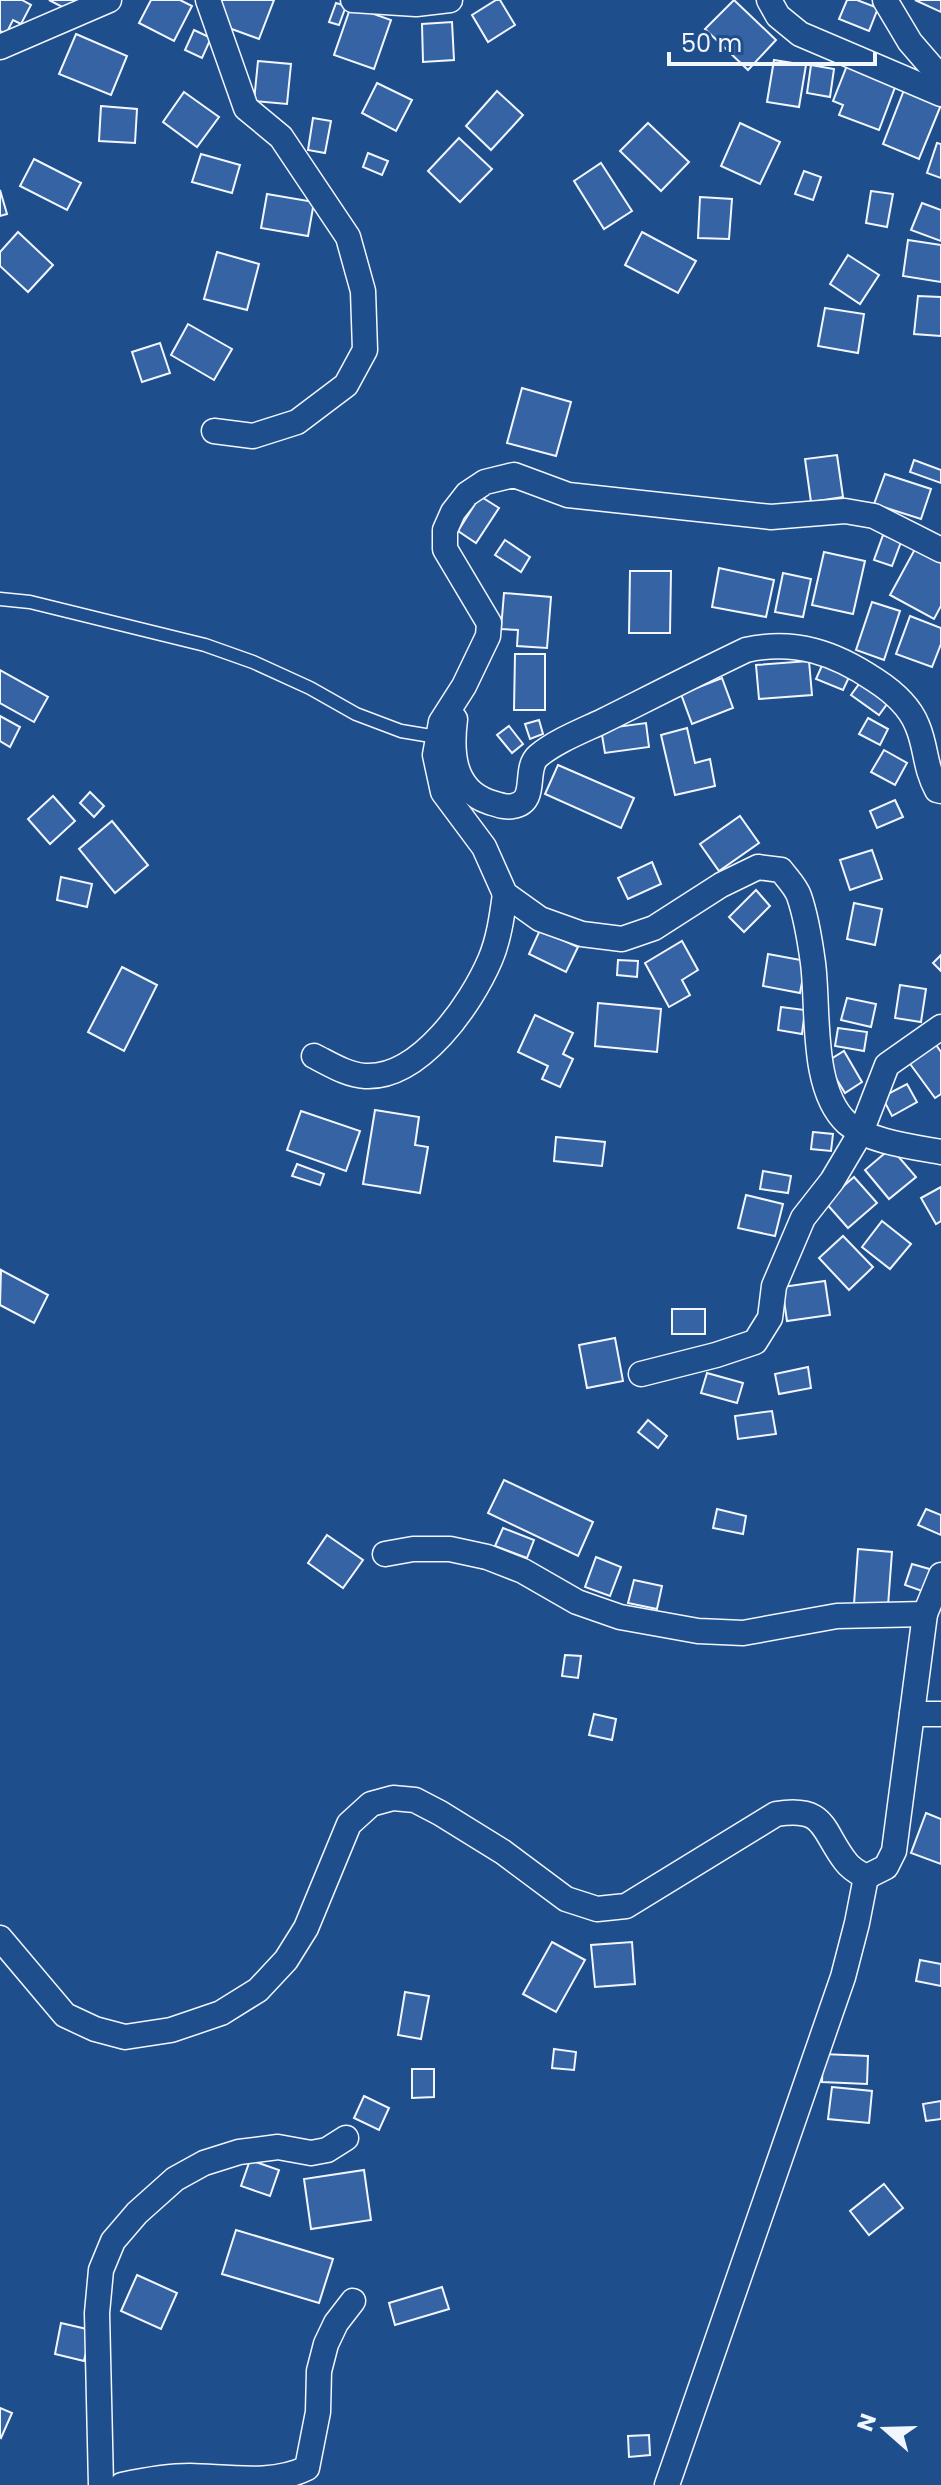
<svg xmlns="http://www.w3.org/2000/svg" width="941" height="2485" font-family="Poppins,sans-serif">
<style>
.building{fill:#3563a3;stroke:#f2f6ff;stroke-width:2}
.lines{fill:none;stroke-linecap:round;stroke-linejoin:round}
.service-casing{stroke:#f2f6ff;stroke-width:15}
.minor-casing{stroke:#f2f6ff;stroke-width:27}
.service{stroke:#1f4e8c;stroke-width:12}
.minor{stroke:#1f4e8c;stroke-width:24}
</style>
<rect width="100%" height="100%" fill="#1f4e8c"/>
<!-- building -->
<g class="building">
<polygon points="0,0 22,0 31,5 21,24 13,20 6,34 0,31"/>
<polygon points="49,0 78,0 72,12"/>
<polygon points="151,0 180,0 192,6 174,41 139,23"/>
<polygon points="215,0 274,0 259,39 218,24"/>
<polygon points="496,0 500,0 515,25 488,42 472,15"/>
<polygon points="734,0 776,40 748,70 705,29"/>
<polygon points="847,0 857,0 878,8 869,31 839,19"/>
<polygon points="915,0 941,0 941,12"/>
<polygon points="336,3 346,6 339,25 329,22"/>
<polygon points="351,6 391,20 374,69 334,55"/>
<polygon points="452,22 454,60 423,62 422,24"/>
<polygon points="194,30 211,38 202,58 185,50"/>
<polygon points="76,34 127,56 111,95 59,74"/>
<polygon points="774,60 806,65 799,107 767,102"/>
<polygon points="258,61 291,64 287,104 254,101"/>
<polygon points="848,63 897,82 879,130 839,115 843,105 833,101"/>
<polygon points="811,65 834,69 830,97 807,93"/>
<polygon points="377,83 412,100 396,131 362,113"/>
<polygon points="904,90 941,105 919,159 883,144"/>
<polygon points="497,91 523,115 491,150 466,126"/>
<polygon points="184,92 219,117 197,147 163,122"/>
<polygon points="101,106 137,109 135,143 99,141"/>
<polygon points="313,118 331,121 325,153 308,150"/>
<polygon points="648,123 689,162 661,191 620,151"/>
<polygon points="740,123 780,142 760,184 721,166"/>
<polygon points="459,138 492,169 460,202 428,171"/>
<polygon points="937,143 941,144 941,178 927,173"/>
<polygon points="368,153 388,161 382,175 363,167"/>
<polygon points="201,154 240,165 232,193 192,182"/>
<polygon points="34,159 81,183 67,210 20,186"/>
<polygon points="601,163 632,211 604,229 574,181"/>
<polygon points="804,171 821,177 813,200 795,194"/>
<polygon points="0,190 7,214 0,216"/>
<polygon points="871,191 893,194 887,227 866,223"/>
<polygon points="267,194 314,202 308,236 261,228"/>
<polygon points="700,197 732,199 729,239 698,238"/>
<polygon points="922,203 941,210 941,241 911,230"/>
<polygon points="18,232 53,265 28,292 0,266 0,252"/>
<polygon points="642,232 696,261 678,293 625,265"/>
<polygon points="908,240 941,245 941,282 903,276"/>
<polygon points="217,252 259,264 247,310 204,299"/>
<polygon points="848,255 879,275 860,304 830,284"/>
<polygon points="918,296 941,297 941,336 914,334"/>
<polygon points="825,308 864,314 858,353 818,346"/>
<polygon points="188,324 232,349 214,380 171,355"/>
<polygon points="160,343 170,373 142,382 132,352"/>
<polygon points="522,388 571,402 556,456 507,443"/>
<polygon points="837,455 843,497 811,502 805,459"/>
<polygon points="914,460 941,470 941,483 910,472"/>
<polygon points="885,474 931,489 921,519 874,504"/>
<polygon points="480,496 499,508 476,543 458,531"/>
<polygon points="883,535 901,542 892,566 874,560"/>
<polygon points="505,540 530,557 521,572 495,555"/>
<polygon points="915,549 941,563 941,606 934,619 890,595"/>
<polygon points="824,552 865,561 853,614 812,605"/>
<polygon points="719,568 774,580 766,617 712,607"/>
<polygon points="630,571 671,571 670,633 629,633"/>
<polygon points="783,573 811,579 803,617 775,612"/>
<polygon points="504,593 551,597 547,648 517,646 518,630 501,629"/>
<polygon points="872,602 900,611 884,660 856,650"/>
<polygon points="910,616 941,628 941,644 932,667 896,654"/>
<polygon points="515,654 545,654 545,710 514,710"/>
<polygon points="809,661 812,695 759,699 756,665"/>
<polygon points="824,661 851,673 843,690 816,679"/>
<polygon points="0,670 48,697 34,722 0,703"/>
<polygon points="722,678 733,708 692,724 681,694"/>
<polygon points="862,680 890,700 879,715 851,695"/>
<polygon points="0,716 20,727 10,747 0,741"/>
<polygon points="868,718 888,729 880,745 859,734"/>
<polygon points="539,720 543,734 530,739 525,724"/>
<polygon points="646,723 649,747 605,753 601,729"/>
<polygon points="509,726 523,744 512,753 497,735"/>
<polygon points="687,728 695,763 710,759 715,786 675,795 661,735"/>
<polygon points="884,750 907,763 895,785 871,772"/>
<polygon points="558,765 634,798 621,828 545,794"/>
<polygon points="90,792 104,806 94,817 80,803"/>
<polygon points="53,796 75,821 50,844 28,819"/>
<polygon points="895,800 903,817 877,828 870,811"/>
<polygon points="740,816 759,843 719,871 700,844"/>
<polygon points="112,821 148,865 115,893 79,849"/>
<polygon points="872,850 882,879 850,890 840,860"/>
<polygon points="652,862 661,884 628,899 618,878"/>
<polygon points="61,877 92,884 87,907 57,900"/>
<polygon points="756,890 770,906 744,932 729,917"/>
<polygon points="854,903 882,909 875,945 847,939"/>
<polygon points="540,930 578,947 566,972 529,954"/>
<polygon points="682,941 698,970 682,980 690,995 669,1007 645,963"/>
<polygon points="768,954 806,961 800,993 763,986"/>
<polygon points="941,955 941,971 933,963"/>
<polygon points="618,960 638,961 637,977 617,975"/>
<polygon points="122,967 157,985 124,1051 88,1032"/>
<polygon points="900,985 926,989 921,1022 895,1018"/>
<polygon points="847,998 876,1004 871,1027 841,1020"/>
<polygon points="598,1003 661,1009 657,1052 595,1046"/>
<polygon points="781,1007 805,1010 802,1034 778,1030"/>
<polygon points="535,1015 573,1033 563,1054 573,1059 560,1087 542,1079 548,1066 518,1052"/>
<polygon points="838,1028 867,1032 864,1051 835,1046"/>
<polygon points="934,1042 941,1052 941,1094 935,1098 908,1061"/>
<polygon points="844,1051 862,1082 845,1093 826,1062"/>
<polygon points="907,1084 917,1102 892,1116 882,1097"/>
<polygon points="375,1110 419,1117 415,1145 428,1147 420,1193 363,1184"/>
<polygon points="301,1111 360,1131 346,1171 287,1150"/>
<polygon points="813,1132 833,1134 831,1151 811,1149"/>
<polygon points="556,1137 605,1142 602,1166 554,1161"/>
<polygon points="891,1148 916,1177 889,1199 865,1170"/>
<polygon points="297,1164 324,1174 320,1185 292,1176"/>
<polygon points="763,1171 791,1176 788,1193 760,1189"/>
<polygon points="854,1177 877,1203 848,1228 825,1202"/>
<polygon points="941,1187 941,1221 936,1224 921,1198"/>
<polygon points="746,1195 783,1204 775,1236 738,1228"/>
<polygon points="882,1221 911,1244 890,1269 862,1247"/>
<polygon points="843,1236 873,1267 849,1290 819,1258"/>
<polygon points="1,1270 48,1295 34,1323 0,1305"/>
<polygon points="825,1281 830,1315 787,1321 782,1287"/>
<rect x="672" y="1309" width="33" height="25"/>
<polygon points="615,1338 623,1381 587,1388 579,1345"/>
<polygon points="808,1367 811,1388 779,1394 775,1374"/>
<polygon points="707,1373 743,1383 737,1403 701,1393"/>
<polygon points="772,1411 776,1434 738,1439 735,1416"/>
<polygon points="648,1420 667,1436 658,1448 638,1432"/>
<polygon points="504,1480 593,1522 578,1556 488,1513"/>
<polygon points="717,1509 746,1516 743,1534 713,1528"/>
<polygon points="926,1509 941,1515 941,1535 918,1525"/>
<polygon points="503,1528 534,1540 527,1558 495,1546"/>
<polygon points="327,1535 363,1560 343,1588 308,1563"/>
<polygon points="858,1549 892,1552 888,1606 854,1604"/>
<polygon points="596,1557 621,1567 610,1596 585,1587"/>
<polygon points="912,1564 933,1570 925,1592 905,1585"/>
<polygon points="634,1580 662,1586 657,1609 628,1603"/>
<polygon points="565,1655 581,1656 578,1678 562,1676"/>
<polygon points="594,1714 616,1719 612,1740 589,1735"/>
<polygon points="926,1813 941,1819 941,1864 911,1853"/>
<polygon points="552,1942 585,1960 556,2012 523,1994"/>
<polygon points="632,1942 635,1984 595,1987 591,1945"/>
<polygon points="920,1960 941,1964 941,1986 916,1981"/>
<polygon points="405,1992 429,1996 421,2039 398,2035"/>
<polygon points="554,2049 576,2052 574,2070 552,2068"/>
<polygon points="823,2054 868,2056 867,2084 822,2082"/>
<polygon points="412,2069 434,2069 434,2097 412,2098"/>
<polygon points="832,2087 872,2091 869,2123 828,2119"/>
<polygon points="364,2096 389,2108 379,2130 354,2118"/>
<polygon points="941,2101 941,2119 926,2121 923,2104"/>
<polygon points="250,2160 279,2170 270,2196 241,2186"/>
<polygon points="364,2170 371,2220 311,2229 304,2179"/>
<polygon points="884,2184 903,2208 869,2235 850,2211"/>
<polygon points="236,2230 333,2259 319,2303 222,2274"/>
<polygon points="137,2275 177,2293 161,2329 121,2311"/>
<polygon points="442,2287 449,2309 395,2325 389,2303"/>
<polygon points="61,2323 91,2330 84,2361 55,2354"/>
<polygon points="0,2408 12,2413 1,2438 0,2437"/>
<polygon points="649,2435 650,2455 629,2457 628,2436"/>
</g>
<g class="lines">
<!-- service casing -->
<g class="service-casing">
<polyline id="service" points="0,599 30,602 205,645 253,662 310,688 356,714 401,731 437,737"/>
</g>
<!-- minor casing -->
<g class="minor-casing">
<g id="minor">
<polyline points="208,0 246,108 281,137 348,237 363,291 365,350 346,385 297,422 253,436 214,431"/>
<polyline points="353,0 416,4 450,0"/>
<polyline points="769,0 778,16 800,34 941,94"/>
<polyline points="885,0 910,42 941,78"/>
<polyline points="0,47 109,0"/>
<path d="M941,550L874,516L845,511L771,517L568,495L514,475L485,482L467,494L453,512L445,530V549L489,623L488,636L464,686L441,722L435,755L443,792L484,847L505,894L540,919L582,934L622,939L654,928L721,885L758,867L781,870C787,878 796,887 799,896C806,916 810,941 813,963C819,1009 810,1089 847,1123C869,1142 914,1147 941,1152"/>
<path d="M455,719C451,751 452,789 489,802C496,804 506,808 513,806C539,802 523,769 538,756C556,741 582,731 603,721C651,697 698,673 746,650C795,639 835,653 875,680C892,691 909,705 917,725C927,748 924,766 937,790L941,791"/>
<path d="M314,1056C330,1064 347,1075 365,1076C420,1079 471,1004 490,960C499,939 502,916 505,894"/>
<polyline points="641,1374 716,1355 755,1342 770,1318 774,1286 803,1218 832,1181 861,1132 887,1065 941,1027"/>
<polyline points="385,1554 413,1549 450,1549 487,1557 523,1571 577,1602 620,1617 698,1631 743,1633 837,1616 925,1614"/>
<polyline points="912,1714 941,1714"/>
<path d="M0,1938L65,2015L95,2029L125,2037L171,2030L221,2013L258,1990L286,1960L306,1928L349,1824L371,1804L393,1798L415,1800L440,1813L503,1852L566,1899L597,1909L626,1906L776,1814C827,1806 821,1830 846,1862C851,1869 859,1873 866,1877L886,1867L894,1851L925,1614L941,1575"/>
<polyline points="101,2485 97,2313 101,2270 113,2241 137,2213 175,2179 204,2163 239,2152 278,2147 311,2153 327,2150 346,2138"/>
<path d="M122,2485C145,2480 166,2476 190,2476C229,2477 273,2485 307,2468L318,2412L319,2371L326,2344L336,2323L353,2301"/>
<polyline points="667,2485 843,1977 857,1923 866,1877"/>
</g>
</g>
<!-- service -->
<use href="#service" class="service"/>
<!-- minor -->
<use href="#minor" class="minor"/>
</g>
<!-- north arrow -->
<g transform="translate(885 2429) rotate(290)" stroke="#1f4e8c" stroke-width="6" paint-order="stroke">
<path d="M0-6L14 30L0 20L-14 30Z" fill="#f2f6ff"/>
<text y="-12" font-size="22" font-weight="bold" text-anchor="middle" fill="#f2f6ff">N</text>
</g>
<!-- scale -->
<path d="M669 52v12h206v-12" fill="none" stroke="#f2f6ff" stroke-width="4"/>
<text x="681" y="52" font-size="24" fill="#f2f6ff" stroke="#1f4e8c" stroke-width="6" paint-order="stroke">50 m</text>
</svg>
